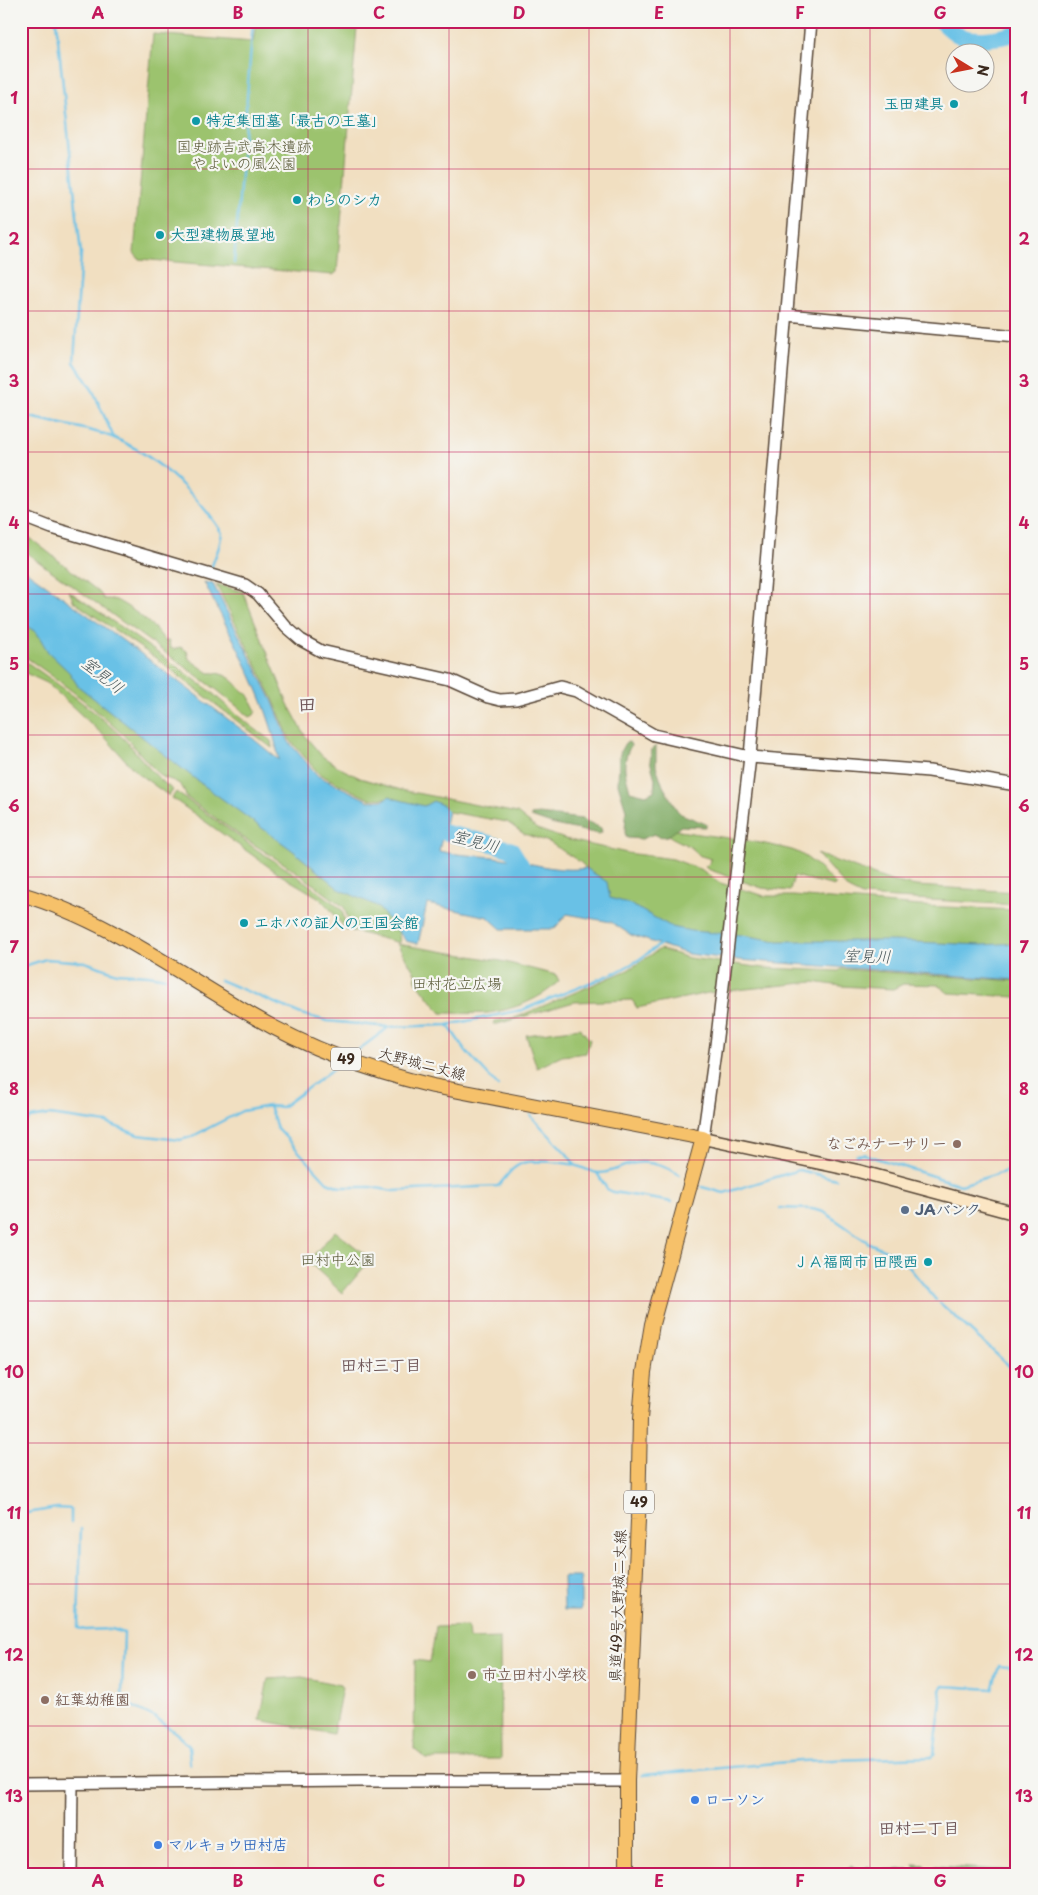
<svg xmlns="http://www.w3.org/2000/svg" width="1038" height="1895" font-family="'Playpen Sans','Klee One',sans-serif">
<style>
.green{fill:#9cc36e;stroke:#6c7646}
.forest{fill:#7da961;stroke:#5c6a40}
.water{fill:#69c1e6;stroke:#527682}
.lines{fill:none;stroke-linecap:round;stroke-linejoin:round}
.stream{stroke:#69c1e6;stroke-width:2.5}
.river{stroke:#69c1e6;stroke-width:16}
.tertiary-casing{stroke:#564536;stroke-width:14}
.secondary-casing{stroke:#564536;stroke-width:15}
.primary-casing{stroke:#564536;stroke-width:16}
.tertiary{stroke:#fff;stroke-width:11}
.secondary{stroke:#fbe6c4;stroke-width:12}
.primary{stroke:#f6c16b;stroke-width:14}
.grid{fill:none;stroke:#c2185b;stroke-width:1;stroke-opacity:0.55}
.culture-dot{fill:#0f9aa8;stroke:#f6f6f2;stroke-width:2}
.education-dot{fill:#8d6e63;stroke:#f6f6f2;stroke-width:2}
.service-dot{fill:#5c6f8a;stroke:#f6f6f2;stroke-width:2}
.shop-dot{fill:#3f7fe0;stroke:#f6f6f2;stroke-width:2}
.labels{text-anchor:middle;stroke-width:4.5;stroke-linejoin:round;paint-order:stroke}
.shield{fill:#f6f6f2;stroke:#73675e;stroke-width:1}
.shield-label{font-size:14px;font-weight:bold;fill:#3b2a1e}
.culture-label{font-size:15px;font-weight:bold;fill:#0d838f;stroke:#f6f6f2;text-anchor:start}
.park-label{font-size:15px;fill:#585836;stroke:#f6f6f2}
.street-label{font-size:15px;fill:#3b2a1e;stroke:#f6f6f2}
.education-label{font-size:15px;font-weight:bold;fill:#785e54;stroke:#f6f6f2;text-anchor:start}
.service-label{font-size:15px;font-weight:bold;fill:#4e5e75;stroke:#f6f6f2;text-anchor:start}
.shop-label{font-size:15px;font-weight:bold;fill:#366cbe;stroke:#f6f6f2;text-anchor:start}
.water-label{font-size:16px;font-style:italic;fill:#49575a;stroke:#f6f6f2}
.neighbourhood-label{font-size:16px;font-weight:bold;fill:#6e5557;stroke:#f6f6f2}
.quarter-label{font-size:18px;font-weight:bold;fill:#6e5557;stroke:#f6f6f2}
.neatline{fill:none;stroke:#c2185b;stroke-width:2}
.grid-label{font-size:16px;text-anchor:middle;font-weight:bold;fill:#c2185b}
</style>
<rect width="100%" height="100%" fill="#f6f6f2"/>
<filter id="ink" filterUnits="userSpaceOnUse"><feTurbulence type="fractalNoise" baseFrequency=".02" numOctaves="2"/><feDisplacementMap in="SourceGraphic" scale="10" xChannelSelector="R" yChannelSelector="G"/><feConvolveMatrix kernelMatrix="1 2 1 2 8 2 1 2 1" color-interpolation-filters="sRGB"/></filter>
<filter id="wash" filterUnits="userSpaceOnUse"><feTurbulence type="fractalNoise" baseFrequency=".0096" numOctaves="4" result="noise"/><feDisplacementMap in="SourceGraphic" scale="20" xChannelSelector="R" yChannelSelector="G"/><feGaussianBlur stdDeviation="1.12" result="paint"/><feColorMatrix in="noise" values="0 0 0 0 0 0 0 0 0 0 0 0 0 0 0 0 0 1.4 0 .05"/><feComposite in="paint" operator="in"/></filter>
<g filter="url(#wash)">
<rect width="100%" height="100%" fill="#f1dfc1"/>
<!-- green -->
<g class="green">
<polygon points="256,21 357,27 337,272 333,275 139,259 134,253 153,34 253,42"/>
<path d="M21,531L99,592L104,599C107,599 112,599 116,600C130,607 158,627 164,641H169L170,648L175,649L180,647L187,651L189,659L209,673C216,672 227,675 232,680C239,685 239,690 247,693L256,711L254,715L250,717L217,690L21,549Z"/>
<polygon points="216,584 243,592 288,704 306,737 322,756 342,769 360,778 401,790 517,813 537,829 565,839 627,853 673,859 702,870 720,883 765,896 793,896 920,906 1017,910 1017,947 779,945 672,931 606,900 603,884 580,862 549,842 524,834 507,822 426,808 388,798 369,799 319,774 290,740 273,699"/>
<polygon points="69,591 165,658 209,690 238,716 271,741 272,748 157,659 74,602"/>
<path d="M21,616L380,904L398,928L400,943L352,931L344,907L294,870L242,837L186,797C184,784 176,781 165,778C162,777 156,772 154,769C142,757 132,743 120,732C89,703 56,678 21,654Z"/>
<path d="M21,658C55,682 89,706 119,734C138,752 151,775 173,790L169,796L136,772L103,735L47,683L21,671Z"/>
<polygon points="176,792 256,849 290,871 330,900 342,910 347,931 330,909 318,897 279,874 172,798"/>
<path d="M669,829C704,836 740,838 775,846C782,848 791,849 797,852C812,859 824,873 835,884V886L794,876L790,891L762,888L710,870L705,867L710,863L711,859L698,855C693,845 677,842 668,835Z"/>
<polygon points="817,854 891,881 916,886 1017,892 1017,905 862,896 848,889"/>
<path d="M397,944L501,961L556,975L559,981C542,999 512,1010 488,1013C473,1014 456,1013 441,1013L416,981L415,973Z"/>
<polygon points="660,949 689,958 764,968 839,971 841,969 1017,981 1017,997 948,993 939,985 903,984 893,989 841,986 813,982 708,993 637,1008 632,1000 574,1002 494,1025 495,1021 517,1017 628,970"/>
<polygon points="580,1028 590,1040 586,1053 562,1056 537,1068 526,1035"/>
<polygon points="335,1231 371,1259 342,1293 308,1261"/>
<polygon points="468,1626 469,1639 500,1638 501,1759 426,1759 414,1749 415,1660 430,1662 436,1627"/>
<polygon points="302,1677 340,1685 342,1688 333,1734 260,1720 268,1679"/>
</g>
<!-- forest -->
<g class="forest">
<path d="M629,742L631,745C621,766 625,770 630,791L646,795L654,791L655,779L650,761L652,749L656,746V766L663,786L677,810L681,814L706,824V827L681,826C672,833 666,841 654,834L642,839L627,838L625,833L626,810L618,784L619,758L621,750L625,743Z"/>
<polygon points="539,814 582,819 601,828 602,832 599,834 554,825 531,817 531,815"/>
<polygon points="914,1864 924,1865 929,1870 932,1867 936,1866 1017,1871 1017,1874 972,1874 971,1872 966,1871 964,1874 960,1874 960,1871 955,1870 951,1873 914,1874 913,1871 916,1868"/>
<polygon points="851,1866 855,1869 864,1869 868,1866 873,1870 909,1869 908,1874 908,1870 876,1872 879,1874 873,1872 873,1874 837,1874 838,1870 842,1871"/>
<polygon points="836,1870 811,1874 768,1874"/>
</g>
<!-- water -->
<g class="water">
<path d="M21,567L147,658L245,732L279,760C268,697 232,639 204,582L213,584L272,700L289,742L318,776L369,801L384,800L390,796L396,799L424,806L433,801L442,805L448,811L439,851C460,856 480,855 501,858C529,862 558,873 586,868L607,882L610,898L628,903L672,927L691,931L742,935L777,941H893L982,945L1017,943V980L739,960L688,954L631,935L611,922L567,914L554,929H501L488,917L427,904L418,944L406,941L377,906L339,889L292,850L199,782L78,686L69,672L48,652L37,633L21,622Z"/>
<polygon points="563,1577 581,1577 581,1610 564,1610"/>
</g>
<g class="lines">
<!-- stream -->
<g class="stream">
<polyline points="56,21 81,253 74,362 93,391 114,438"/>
<polyline points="234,263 253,21"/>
<path d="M21,415C49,422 76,426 103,434C149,448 197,494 222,533L219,547L210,571"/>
<polyline points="21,967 46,959 85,962 117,973 149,975 166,978"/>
<polyline points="220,980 301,1014 327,1021 388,1027"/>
<polyline points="448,1025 465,1050 498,1086"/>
<polyline points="357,1051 389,1027 448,1025 522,1010 617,972 637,961 662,943"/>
<path d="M269,1106L277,1128L327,1182L340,1187H370L394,1191L498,1186C506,1178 512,1166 523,1163C534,1160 566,1162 577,1166C584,1168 592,1173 599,1173C612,1173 623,1165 636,1163C652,1161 667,1167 680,1175"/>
<polyline points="530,1115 567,1154 575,1165"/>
<polyline points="21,1126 30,1118 49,1115 107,1123 138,1135 180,1140 191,1137 242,1111 269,1106 282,1107 335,1068"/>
<polyline points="856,1155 863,1154 961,1185 1017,1168"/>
<polyline points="597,1173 607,1189 613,1192 672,1202"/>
<polyline points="702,1187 724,1193 799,1170 836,1179"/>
<polyline points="780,1208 812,1209 824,1212 869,1243 897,1255 905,1262 936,1300"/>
<polyline points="940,1303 1017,1373"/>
<polyline points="21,1514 57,1508 71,1509 71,1523"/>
<polyline points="81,1529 78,1628 85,1630 112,1629 124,1633 122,1692 126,1703 154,1717 176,1733 189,1746 190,1764"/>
<polyline points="642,1775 800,1761 931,1757 934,1755 941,1701 940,1690 943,1686 992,1689 999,1666 1017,1668"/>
</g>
<!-- river -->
<g class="river">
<path d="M941,21C947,27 953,33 960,36C976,42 1001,38 1017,33"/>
<polyline points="423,835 438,831 482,841 512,850 526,873 533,876"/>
</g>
</g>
</g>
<g filter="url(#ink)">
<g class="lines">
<!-- tertiary casing -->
<g class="tertiary-casing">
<g id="tertiary">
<polyline points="787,315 1017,336"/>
<polyline points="21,516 52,528 245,585 258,594 286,627 301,640 321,651 450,680 488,697 500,700 516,699 560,687 576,691 654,735 750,757 929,771 1017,785"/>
<polyline points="703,1138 716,1045 750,757 811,21"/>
<polyline points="21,1784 359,1781 627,1781"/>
<polyline points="71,1874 72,1784"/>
</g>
</g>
<!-- secondary casing -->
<g class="secondary-casing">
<polyline id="secondary" points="703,1138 858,1171 1017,1214"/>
</g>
<!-- primary casing -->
<g class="primary-casing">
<path id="primary" d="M21,894C106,919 177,972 253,1016C308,1048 370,1071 433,1086L703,1138L652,1324L644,1372L640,1419L638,1520L627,1781V1874"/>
</g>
<!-- tertiary -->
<use href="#tertiary" class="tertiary"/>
<!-- secondary -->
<use href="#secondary" class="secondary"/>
<!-- primary -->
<use href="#primary" class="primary"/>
</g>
</g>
<!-- grid -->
<path class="grid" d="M168,21V1874M308,21V1874M449,21V1874M589,21V1874M730,21V1874M870,21V1874M21,169H1017M21,311H1017M21,452H1017M21,594H1017M21,735H1017M21,877H1017M21,1018H1017M21,1160H1017M21,1301H1017M21,1443H1017M21,1584H1017M21,1726H1017"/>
<!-- markers -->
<g class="culture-dot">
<circle cx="954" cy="104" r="5"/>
<circle cx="196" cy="121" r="5"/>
<circle cx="297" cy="200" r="5"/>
<circle cx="160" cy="235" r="5"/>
<circle cx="244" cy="923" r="5"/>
<circle cx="928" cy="1262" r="5"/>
</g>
<g class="education-dot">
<circle cx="957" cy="1144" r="5"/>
<circle cx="472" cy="1675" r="5"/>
<circle cx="45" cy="1700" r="5"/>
</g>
<circle class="service-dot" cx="905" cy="1210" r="5"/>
<g class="shop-dot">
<circle cx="695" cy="1800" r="5"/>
<circle cx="158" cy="1845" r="5"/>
</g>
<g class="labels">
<!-- shield labels -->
<g class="shield">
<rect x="331" y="1047.5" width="30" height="23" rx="4"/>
<rect x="624" y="1490.5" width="30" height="23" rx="4"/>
</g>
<g class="shield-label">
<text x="346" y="1064">49</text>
<text x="639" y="1507">49</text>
</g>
<!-- culture labels -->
<g class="culture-label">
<text x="944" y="109" text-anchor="end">玉田建具</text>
<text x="206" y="126">特定集団墓「最古の王墓」</text>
<text x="307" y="205">わらのシカ</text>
<text x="170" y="240">大型建物展望地</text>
<text x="254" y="928">エホバの証人の王国会館</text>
<text x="918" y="1267" text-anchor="end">ＪＡ福岡市 田隈西</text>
</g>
<!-- park labels -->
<g class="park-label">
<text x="244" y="152">国史跡吉武高木遺跡<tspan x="244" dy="17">やよいの風公園</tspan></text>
<text x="457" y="989">田村花立広場</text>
<text x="338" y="1265">田村中公園</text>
</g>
<!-- street labels -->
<g class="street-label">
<text transform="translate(422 1064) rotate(15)" y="5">大野城二丈線</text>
<text transform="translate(618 1606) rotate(-88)" y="5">県道49号大野城二丈線</text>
</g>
<!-- education labels -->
<g class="education-label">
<text x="947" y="1149" text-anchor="end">なごみナーサリー</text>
<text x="482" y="1680">市立田村小学校</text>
<text x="55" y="1705">紅葉幼稚園</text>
</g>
<!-- service labels -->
<g class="service-label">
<text x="915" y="1215">JAバンク</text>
</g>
<!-- shop labels -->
<g class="shop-label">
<text x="705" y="1805">ローソン</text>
<text x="168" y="1850">マルキョウ田村店</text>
</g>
<!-- water labels -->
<g class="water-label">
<text transform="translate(103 675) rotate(38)" y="6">室見川</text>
<text transform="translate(476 841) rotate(14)" y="6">室見川</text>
<text transform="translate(867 956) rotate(1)" y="6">室見川</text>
</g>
<!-- neighbourhood labels -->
<g class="neighbourhood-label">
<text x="381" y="1371">田村三丁目</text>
<text x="919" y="1834">田村二丁目</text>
</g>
<!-- quarter labels -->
<g class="quarter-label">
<text x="307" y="711">田</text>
</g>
</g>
<!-- margin -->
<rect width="1038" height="1895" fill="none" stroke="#f6f6f2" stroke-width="55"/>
<!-- north arrow -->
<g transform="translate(970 68) rotate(100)"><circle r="24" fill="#f6f6f2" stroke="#aba49d"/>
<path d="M0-4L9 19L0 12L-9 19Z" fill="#c8321e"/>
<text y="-8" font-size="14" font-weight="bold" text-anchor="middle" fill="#3b2a1e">N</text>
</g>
<rect x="28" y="28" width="982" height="1840" class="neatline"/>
<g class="grid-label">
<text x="98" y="19">A</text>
<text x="238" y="19">B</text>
<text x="379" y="19">C</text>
<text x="519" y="19">D</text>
<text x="659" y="19">E</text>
<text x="800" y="19">F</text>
<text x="940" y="19">G</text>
<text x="14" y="104">1</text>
<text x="1024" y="104">1</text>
<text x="14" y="245">2</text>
<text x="1024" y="245">2</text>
<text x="14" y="387">3</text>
<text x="1024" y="387">3</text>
<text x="14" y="529">4</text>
<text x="1024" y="529">4</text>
<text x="14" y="670">5</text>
<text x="1024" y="670">5</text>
<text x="14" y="812">6</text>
<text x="1024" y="812">6</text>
<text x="14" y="953">7</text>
<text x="1024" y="953">7</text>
<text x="14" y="1095">8</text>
<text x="1024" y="1095">8</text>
<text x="14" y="1236">9</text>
<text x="1024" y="1236">9</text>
<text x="14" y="1378">10</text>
<text x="1024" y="1378">10</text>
<text x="14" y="1519">11</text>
<text x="1024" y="1519">11</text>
<text x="14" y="1661">12</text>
<text x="1024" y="1661">12</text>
<text x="14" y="1802">13</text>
<text x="1024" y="1802">13</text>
<text x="98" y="1887">A</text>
<text x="238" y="1887">B</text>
<text x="379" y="1887">C</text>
<text x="519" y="1887">D</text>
<text x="659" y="1887">E</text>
<text x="800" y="1887">F</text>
<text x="940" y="1887">G</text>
</g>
</svg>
